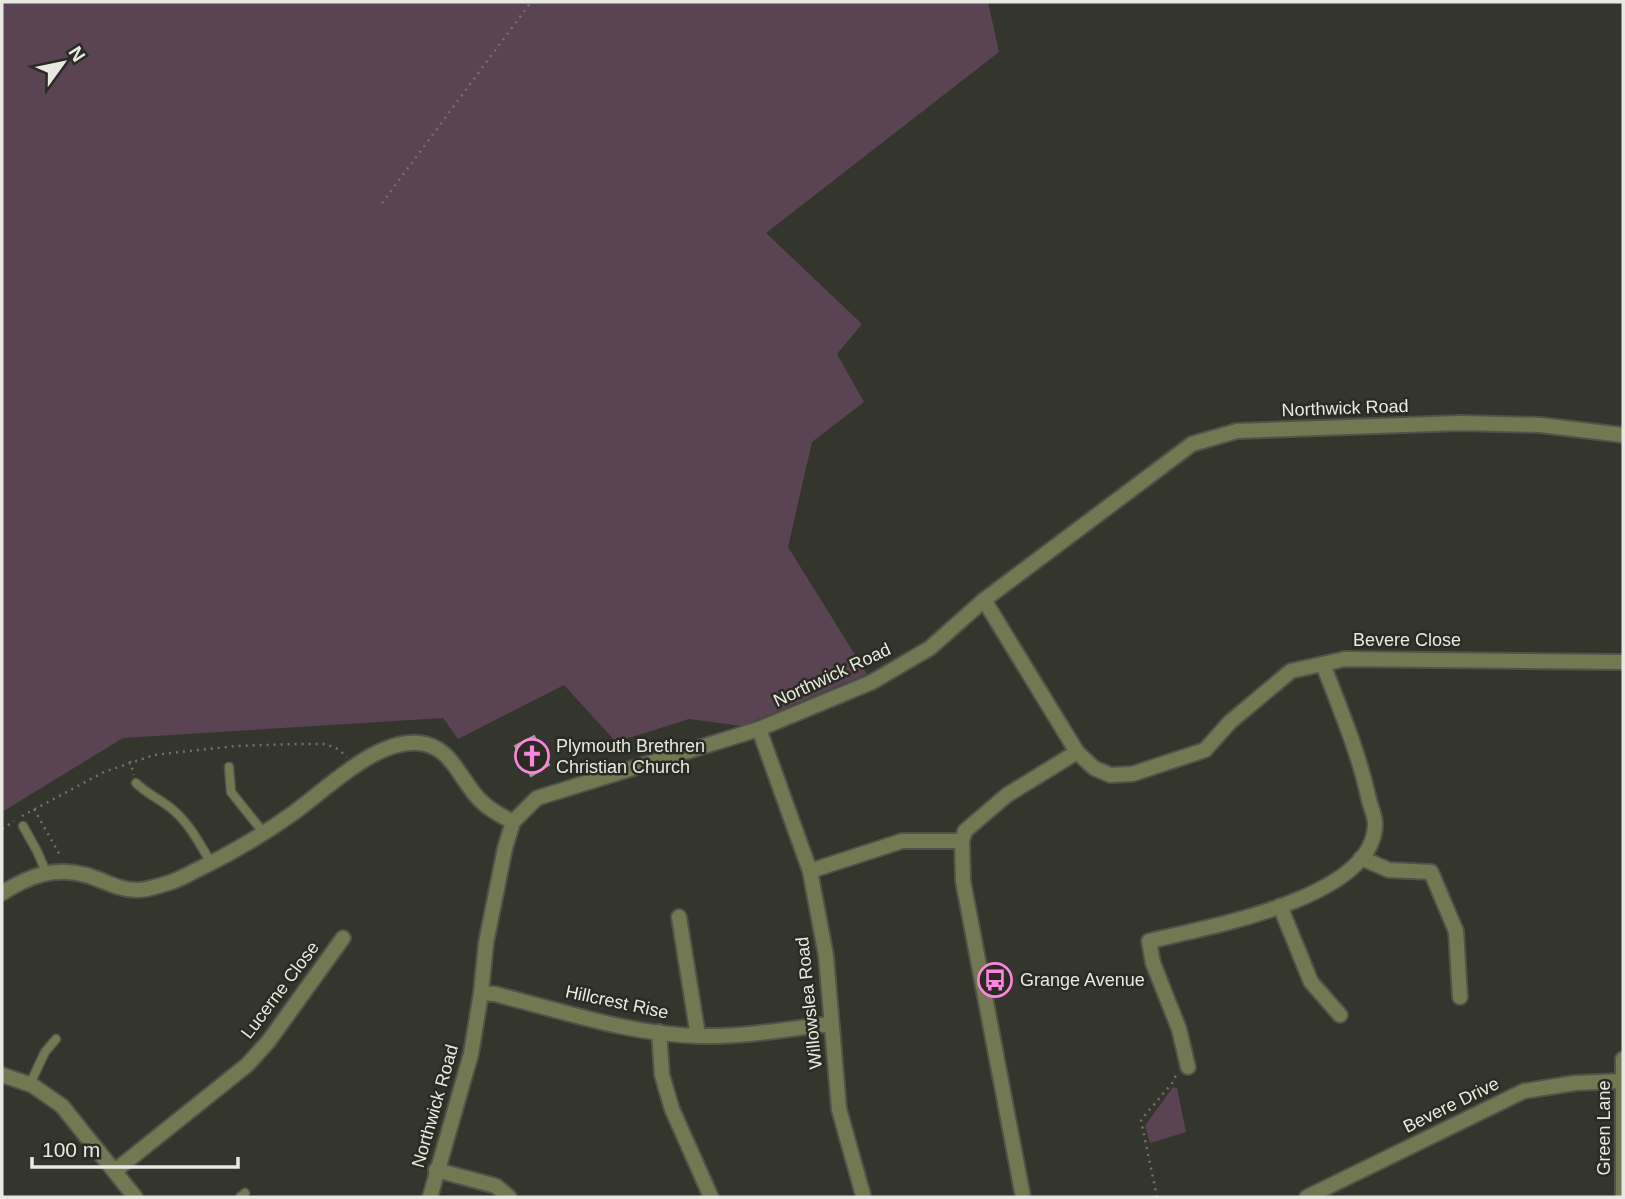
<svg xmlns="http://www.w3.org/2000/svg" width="1625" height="1199" font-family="Arial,sans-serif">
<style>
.green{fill:#5a4353}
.building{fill:#66685e;stroke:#9d9f94;stroke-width:2}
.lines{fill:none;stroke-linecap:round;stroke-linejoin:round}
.lane-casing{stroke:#51534a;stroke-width:11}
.street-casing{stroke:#51534a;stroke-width:18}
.path{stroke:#71726a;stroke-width:2.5;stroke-dasharray:2 5;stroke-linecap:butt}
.lane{stroke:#727952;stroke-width:8}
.street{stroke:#727952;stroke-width:14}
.labels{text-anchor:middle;stroke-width:5;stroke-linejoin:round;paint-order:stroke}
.street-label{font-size:18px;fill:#e8e9e3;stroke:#2a2c23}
.poi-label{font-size:18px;fill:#e8e9e3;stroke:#2a2c23;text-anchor:start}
</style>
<rect width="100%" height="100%" fill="#34362d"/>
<!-- green -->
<g class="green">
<polygon points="2,2 988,2 999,52 766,233 862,324 837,354 864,402 812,442 788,547 867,674 742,726 689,719 616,742 564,685 458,739 443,718 123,738 2,812"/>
<polygon points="1173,1087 1177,1088 1186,1132 1150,1143 1145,1126"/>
</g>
<!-- building -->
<polygon class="building" points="534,736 549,765 531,776 515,746"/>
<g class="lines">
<!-- lane casing -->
<g class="lane-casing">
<g id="lane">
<polyline points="229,767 231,792 263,832"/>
<path d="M136,783C147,794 160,799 172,809C189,823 200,844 211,863"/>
<polyline points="23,826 37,851 46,872"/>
<polyline points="30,1084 45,1052 56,1039"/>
<polyline points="240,1197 245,1193"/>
</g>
</g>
<!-- street casing -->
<g class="street-casing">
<g id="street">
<polyline points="984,600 1077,752 1094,768 1110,775 1132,774 1205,750 1230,722 1291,671 1345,659 1623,662"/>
<polyline points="759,729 810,871 826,956 839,1109 863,1195"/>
<polyline points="1361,858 1389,870 1431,872 1456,931 1460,997"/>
<polyline points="810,871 902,841 962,841"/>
<path d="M2,893C29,876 55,866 86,875C104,880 118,890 137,890C147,890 158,886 168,883C179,880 190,873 201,868C233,852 264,834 292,814C326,790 375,739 419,743C453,746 460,782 482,802C491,811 502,816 513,822"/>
<polyline points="1280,906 1311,982 1340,1015"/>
<polyline points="679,917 698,1036"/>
<path d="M481,993L495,994C562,1011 631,1035 701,1036C744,1037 787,1029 830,1024"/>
<polyline points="659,1032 662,1075 672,1109 711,1197"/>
<path d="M1188,1067L1179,1029L1153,963L1149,941C1204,928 1372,899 1375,826C1376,818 1371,808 1369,800C1359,753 1340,709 1323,664"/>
<polyline points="2,1075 32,1085 62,1106 135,1197"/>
<polyline points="116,1170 247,1065 268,1042 343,938"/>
<polyline points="436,1170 496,1186 509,1197"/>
<polyline points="430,1197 471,1054 481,993 486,943 505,848 513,822 537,798 759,729 872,682 930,648 984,600 1192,444 1237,431 1461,423 1540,425 1623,435"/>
<polyline points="1023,1197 963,881 962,841 965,831 1007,795 1077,752"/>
<polyline points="1307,1197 1524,1091 1575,1083 1623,1081"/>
<polyline points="1623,1197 1623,1059"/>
</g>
</g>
<!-- path -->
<g class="path">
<polyline points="382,203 531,2"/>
<polyline points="130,761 134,775"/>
<polyline points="34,809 61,857"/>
<polyline points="22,816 104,772 154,755 235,746 295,744 325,744 338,749 347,757"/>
<polyline points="2,829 14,821"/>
<polyline points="1157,1197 1141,1120 1173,1082 1176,1075"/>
</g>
<!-- lane -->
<use href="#lane" class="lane"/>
<!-- street -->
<use href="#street" class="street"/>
</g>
<!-- icons -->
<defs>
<g id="church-ring" transform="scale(1.75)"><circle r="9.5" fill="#2a2c23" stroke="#fe85df" stroke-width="1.5"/><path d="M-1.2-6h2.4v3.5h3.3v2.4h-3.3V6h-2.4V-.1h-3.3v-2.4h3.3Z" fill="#fe85df"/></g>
<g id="bus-ring" transform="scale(1.75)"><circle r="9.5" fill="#2a2c23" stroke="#fe85df" stroke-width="1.5"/><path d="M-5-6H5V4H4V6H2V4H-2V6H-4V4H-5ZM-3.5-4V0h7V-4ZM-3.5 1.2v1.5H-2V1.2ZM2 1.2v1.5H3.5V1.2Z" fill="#fe85df"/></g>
</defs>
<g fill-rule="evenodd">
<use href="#church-ring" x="532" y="756"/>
<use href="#bus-ring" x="995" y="980"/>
</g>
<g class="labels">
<!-- street labels -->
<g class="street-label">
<text transform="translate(1345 408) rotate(-2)" y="6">Northwick Road</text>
<text x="1407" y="646">Bevere Close</text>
<text transform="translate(832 675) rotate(-25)" y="6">Northwick Road</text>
<text transform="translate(280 990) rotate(-53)" y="6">Lucerne Close</text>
<text transform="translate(617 1002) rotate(12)" y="6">Hillcrest Rise</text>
<text transform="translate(809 1003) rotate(-96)" y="6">Willowslea Road</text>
<text transform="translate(1451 1105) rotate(-26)" y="6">Bevere Drive</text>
<text transform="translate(435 1106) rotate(-74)" y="6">Northwick Road</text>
<text transform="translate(1604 1128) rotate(-90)" y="6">Green Lane</text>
</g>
<!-- poi labels -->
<g class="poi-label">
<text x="556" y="752">Plymouth Brethren<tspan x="556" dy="21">Christian Church</tspan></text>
<text x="1020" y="986">Grange Avenue</text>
</g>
</g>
<!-- border -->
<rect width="1625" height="1199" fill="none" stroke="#e8e9e3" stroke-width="7"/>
<!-- north arrow -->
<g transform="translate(63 63) rotate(57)" stroke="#2a2c23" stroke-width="5" paint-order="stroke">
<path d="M0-5L12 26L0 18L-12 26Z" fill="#e8e9e3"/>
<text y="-10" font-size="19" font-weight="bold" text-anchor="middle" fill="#e8e9e3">N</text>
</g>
<!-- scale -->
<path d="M32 1157v10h206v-10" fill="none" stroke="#e8e9e3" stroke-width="3.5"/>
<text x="42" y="1157" font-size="21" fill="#e8e9e3" stroke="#2a2c23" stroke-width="5" paint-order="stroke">100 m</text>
</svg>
